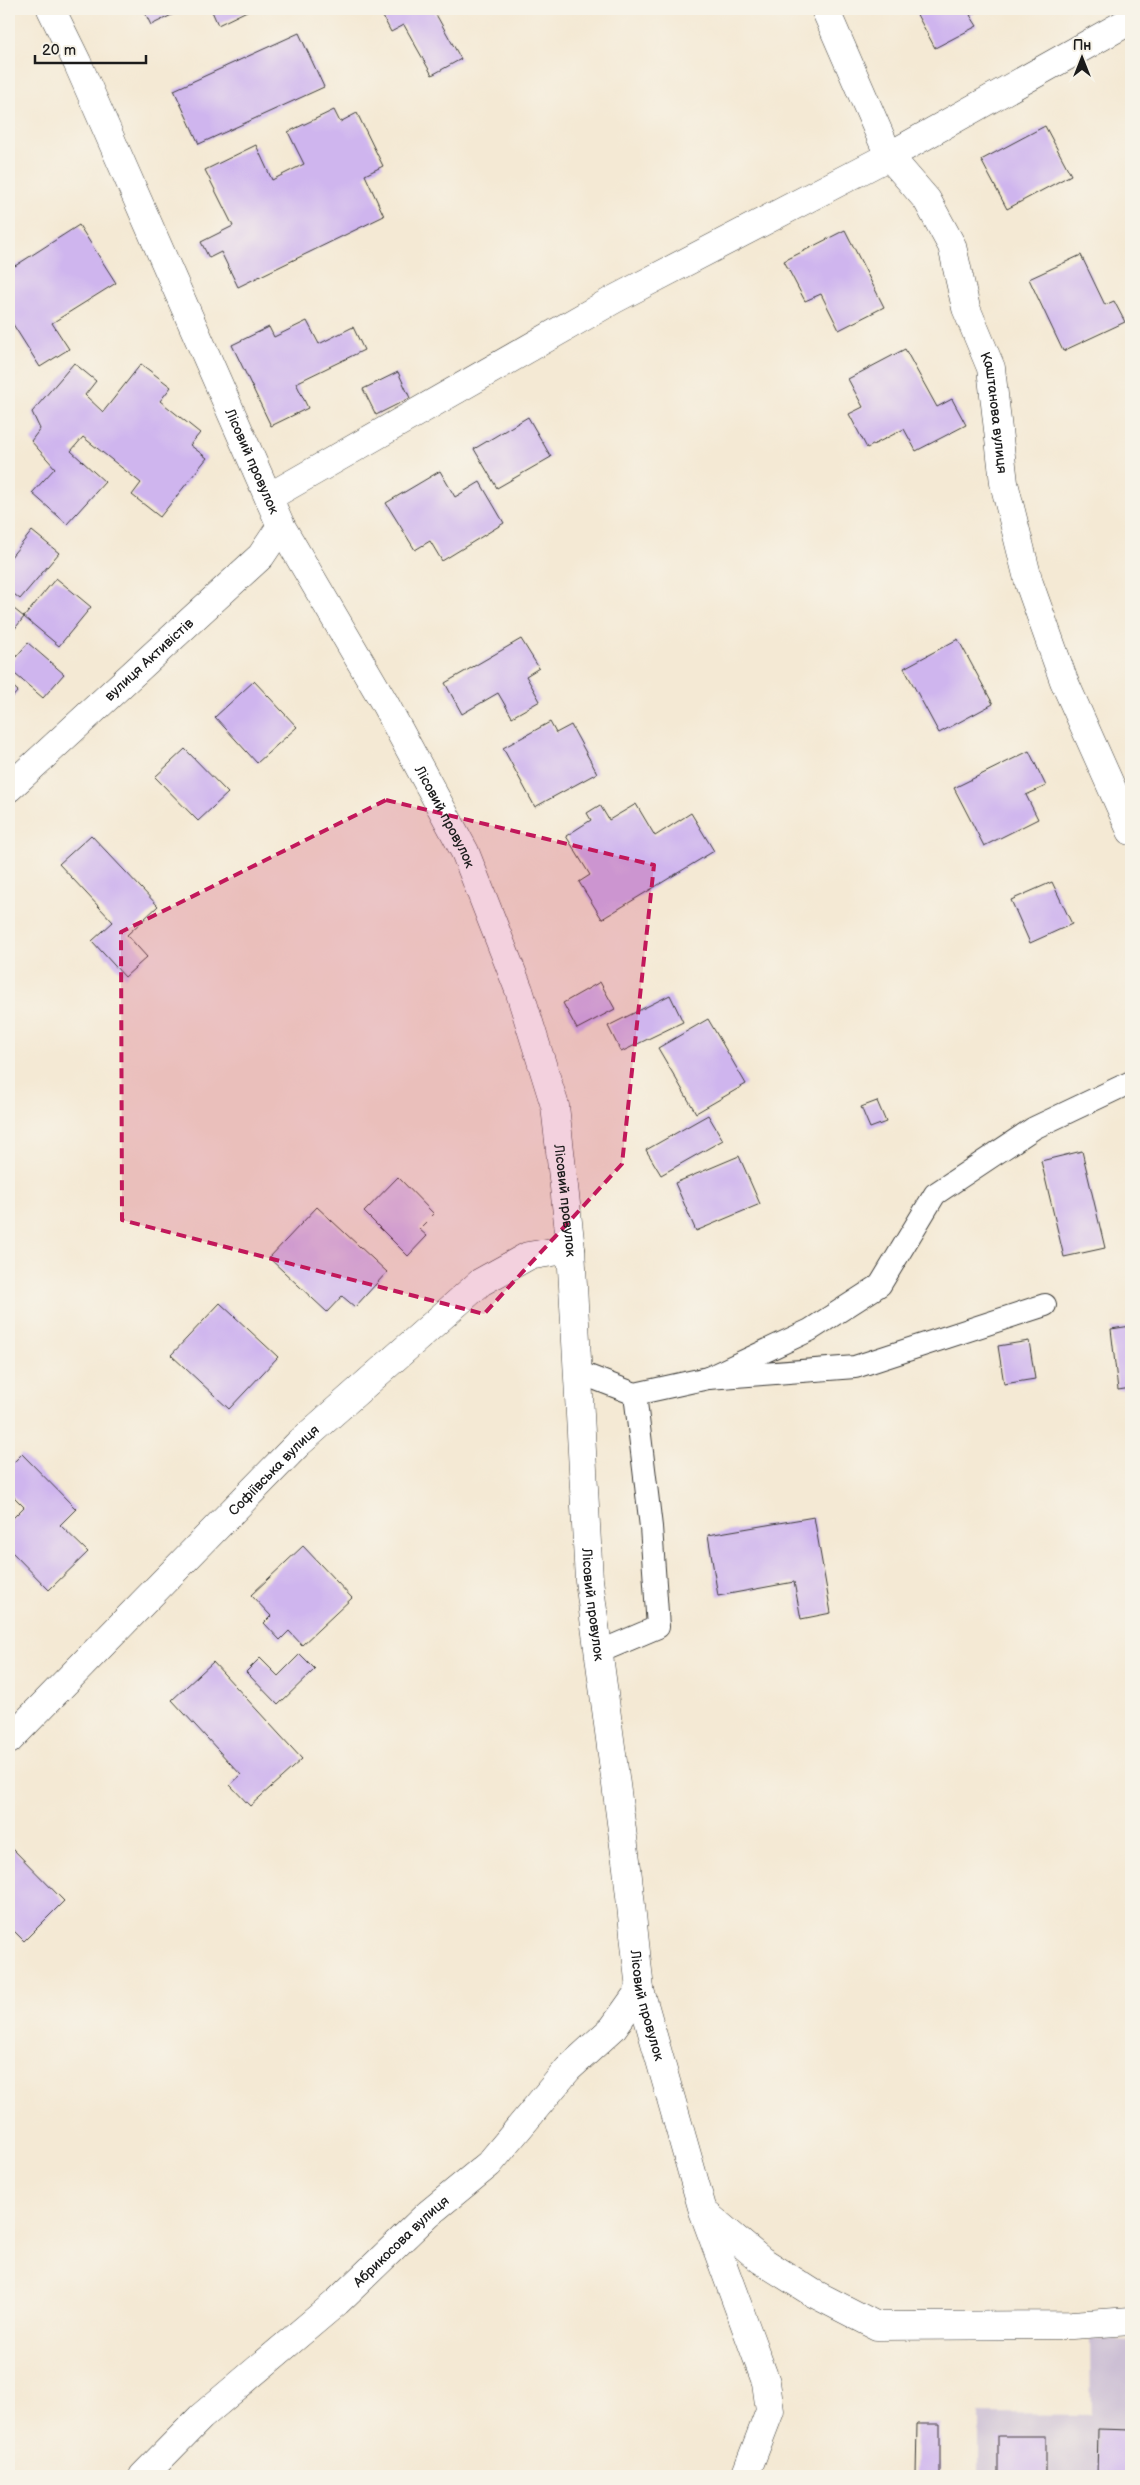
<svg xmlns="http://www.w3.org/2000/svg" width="1140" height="2485" font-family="'Balsamiq Sans',sans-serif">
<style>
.industrial{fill:#ccbfd4}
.building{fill:#cfb5ee}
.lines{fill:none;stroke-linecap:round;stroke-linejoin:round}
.service-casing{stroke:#3c3b38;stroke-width:24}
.minor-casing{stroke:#3c3b38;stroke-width:29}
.service{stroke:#fff;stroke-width:22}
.minor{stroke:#fff;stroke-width:28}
.marked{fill:#c2185b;fill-opacity:0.2;stroke:#c2185b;stroke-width:4;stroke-dasharray:10 6;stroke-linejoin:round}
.labels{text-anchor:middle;stroke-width:5;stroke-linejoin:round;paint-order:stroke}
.street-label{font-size:14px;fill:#1c1c1c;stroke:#f7f3e8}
</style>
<rect width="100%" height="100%" fill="#f7f3e8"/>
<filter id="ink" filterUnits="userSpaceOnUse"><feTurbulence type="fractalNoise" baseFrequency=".02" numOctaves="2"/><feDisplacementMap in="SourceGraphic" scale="10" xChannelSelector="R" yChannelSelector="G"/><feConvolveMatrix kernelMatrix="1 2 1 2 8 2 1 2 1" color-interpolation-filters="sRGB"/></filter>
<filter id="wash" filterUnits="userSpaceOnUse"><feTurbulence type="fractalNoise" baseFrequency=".0096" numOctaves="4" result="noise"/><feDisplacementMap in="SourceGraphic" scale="20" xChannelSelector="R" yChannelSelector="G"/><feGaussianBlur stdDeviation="1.12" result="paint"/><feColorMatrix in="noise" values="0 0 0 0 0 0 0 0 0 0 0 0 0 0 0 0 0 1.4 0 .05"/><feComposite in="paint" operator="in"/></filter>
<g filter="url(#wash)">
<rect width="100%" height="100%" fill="#f4e9d4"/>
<!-- industrial -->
<polygon class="industrial" points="1090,2339 1131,2341 1131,2476 979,2476 979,2414 1091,2415"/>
<g id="blocks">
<!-- building -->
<g class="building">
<polygon points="143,9 184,9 151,25"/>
<polygon points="211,9 251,9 218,25"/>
<polygon points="379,9 433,9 461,59 432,75 404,25 391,32"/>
<polygon points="914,9 982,9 970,15 977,26 935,48"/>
<polygon points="299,33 324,87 199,144 174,90"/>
<polygon points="334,110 340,122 357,113 383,166 365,175 384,216 238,287 221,252 209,258 201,242 233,226 205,170 256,145 272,180 304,164 288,132"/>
<polygon points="1045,126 1071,175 1007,209 981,160"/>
<polygon points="79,225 116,283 52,323 69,349 40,367 9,318 9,256 15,266"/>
<polygon points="845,230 884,307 839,330 821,294 805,301 784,261"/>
<polygon points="1081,255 1105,305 1114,301 1125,322 1063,351 1029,279"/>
<polygon points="307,321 319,344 353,327 364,350 296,383 308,408 271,426 232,345 269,327 274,337"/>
<polygon points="905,349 937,407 952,399 966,425 916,451 904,429 867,448 849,414 863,407 848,379"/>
<polygon points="74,363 96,381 85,395 103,412 141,364 171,387 160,401 200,433 190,445 207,458 160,517 132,495 141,483 83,437 71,451 105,482 67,524 32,493 55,468 31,441 40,429 32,412"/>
<polygon points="398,372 410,398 376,415 363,389"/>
<polygon points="528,417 551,457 497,488 474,449"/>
<polygon points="440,471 455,497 480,482 504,523 442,561 430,541 415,550 386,503"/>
<polygon points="32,531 59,553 20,599 9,590 9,556 10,558"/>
<polygon points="56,578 91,607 59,646 24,617"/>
<polygon points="9,605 24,617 9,636"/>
<polygon points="521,639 539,668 526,676 540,701 512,717 498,693 462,714 445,683"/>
<polygon points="958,639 993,704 939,733 904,668"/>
<polygon points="28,643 64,674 43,698 9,669 9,665"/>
<polygon points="254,681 297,727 257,763 215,717"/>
<polygon points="9,683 18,691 9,701"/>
<polygon points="550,722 556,733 571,725 597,773 535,807 503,748"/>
<polygon points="185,749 228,793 198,821 155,777"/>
<polygon points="1029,751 1046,786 1026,795 1038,819 984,846 954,788"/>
<polygon points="636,804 655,836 691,813 714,851 602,919 579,882 590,875 566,836 591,820 587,813 600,805 609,820"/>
<polygon points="91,835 158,906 127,935 147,957 125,977 92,941 113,922 59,864"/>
<polygon points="1052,882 1072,924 1030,943 1011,900"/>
<polygon points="600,982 615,1009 577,1029 563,1003"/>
<polygon points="670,995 683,1022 621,1052 608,1026"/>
<polygon points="708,1019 746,1084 696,1113 658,1048"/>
<polygon points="877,1101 886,1122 870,1128 861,1107"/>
<polygon points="708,1115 723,1140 661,1175 646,1150"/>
<polygon points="1082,1151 1105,1248 1064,1257 1041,1161"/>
<polygon points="739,1156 760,1204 696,1231 675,1183"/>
<polygon points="398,1177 434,1214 419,1229 427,1236 408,1256 364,1212"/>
<polygon points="317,1207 387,1272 355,1307 342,1296 327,1312 269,1258"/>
<polygon points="220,1303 278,1357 229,1409 171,1355"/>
<polygon points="1131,1326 1131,1388 1118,1390 1111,1329"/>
<polygon points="1029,1341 1035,1379 1004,1384 998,1346"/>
<polygon points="22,1454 76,1509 60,1525 88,1552 49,1590 9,1549 9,1522 24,1507 9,1492 9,1467"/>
<polygon points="814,1517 831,1613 801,1619 794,1582 718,1596 708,1535"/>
<polygon points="303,1546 352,1598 302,1645 289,1631 280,1640 264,1623 271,1616 251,1595"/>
<polygon points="300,1654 315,1669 278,1705 246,1672 260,1658 278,1676"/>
<polygon points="213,1662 302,1759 250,1806 230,1785 241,1775 172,1700"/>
<polygon points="10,1846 64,1901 24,1941 9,1926"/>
<polygon points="917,2424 940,2424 940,2476 916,2476"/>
<polygon points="1098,2429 1131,2430 1131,2476 1097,2476"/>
<rect x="998" y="2436" width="48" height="40"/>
</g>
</g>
</g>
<g filter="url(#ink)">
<use href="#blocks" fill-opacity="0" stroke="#3c3b38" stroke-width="1"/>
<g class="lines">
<!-- service casing -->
<g class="service-casing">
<g id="service">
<polyline points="578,1372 635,1394 708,1378 855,1367 1045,1305"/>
<polyline points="708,1378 810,1330 880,1285 935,1194 1034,1128 1131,1082"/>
<polyline points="599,1652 658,1627 651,1527 635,1394"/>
</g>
</g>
<!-- minor casing -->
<g class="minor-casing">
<g id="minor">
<path id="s1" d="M51,9L77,62L281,526L384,702L465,852L519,990L555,1106L571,1249L589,1580L627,1868L640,1990L703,2211L766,2382L770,2411L745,2476"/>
<path id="s2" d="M825,9L889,156L927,200L952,246L966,308L991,368L1004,483L1029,583L1064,681L1131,831"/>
<polyline points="269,497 613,300 889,156 1131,20"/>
<path id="s3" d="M9,788L261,556L281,526"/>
<path id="s4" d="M9,1740L298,1444L481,1282L528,1256L571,1249"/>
<polyline points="705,2213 761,2260 813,2293 877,2326 1072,2325 1131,2321"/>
<path id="s5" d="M143,2476L201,2417L337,2302L428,2214L489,2164L568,2069L613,2028L640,1990"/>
</g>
</g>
<!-- service -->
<use href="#service" class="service"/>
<!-- minor -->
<use href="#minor" class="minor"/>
</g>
</g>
<!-- marked area -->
<path class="marked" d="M386,800L654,865L622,1164L484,1314L122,1220L121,932Z"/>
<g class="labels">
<!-- street labels -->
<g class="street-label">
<text dy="5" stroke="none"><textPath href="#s2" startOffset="444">Каштанова вулиця</textPath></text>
<text dy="5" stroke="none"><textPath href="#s1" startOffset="495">Лісовий провулок</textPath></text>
<text dy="5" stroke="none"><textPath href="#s3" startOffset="190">вулиця Активістів</textPath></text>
<text dy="5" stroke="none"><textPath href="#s1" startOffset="900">Лісовий провулок</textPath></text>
<text dy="5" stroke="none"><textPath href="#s1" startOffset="1305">Лісовий провулок</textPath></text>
<text dy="5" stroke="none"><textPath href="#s4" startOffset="378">Софіївська вулиця</textPath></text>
<text dy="5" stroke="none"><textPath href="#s1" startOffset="1710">Лісовий провулок</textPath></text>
<text dy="5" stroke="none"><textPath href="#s1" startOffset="2115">Лісовий провулок</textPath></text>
<text dy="5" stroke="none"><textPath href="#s5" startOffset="349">Абрикосова вулиця</textPath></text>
</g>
</g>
<!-- margin -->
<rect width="1140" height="2485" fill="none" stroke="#f7f3e8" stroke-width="30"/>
<!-- north arrow -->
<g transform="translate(1082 58)" stroke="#f7f3e8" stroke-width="4" paint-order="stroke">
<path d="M0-4L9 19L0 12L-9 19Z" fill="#1c1c1c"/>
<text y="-8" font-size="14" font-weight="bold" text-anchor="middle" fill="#1c1c1c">Пн</text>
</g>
<!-- scale -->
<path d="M35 55v8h111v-8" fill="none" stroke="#1c1c1c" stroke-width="2.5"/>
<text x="42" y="55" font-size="15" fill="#1c1c1c" stroke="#f7f3e8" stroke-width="4" paint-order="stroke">20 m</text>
</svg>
